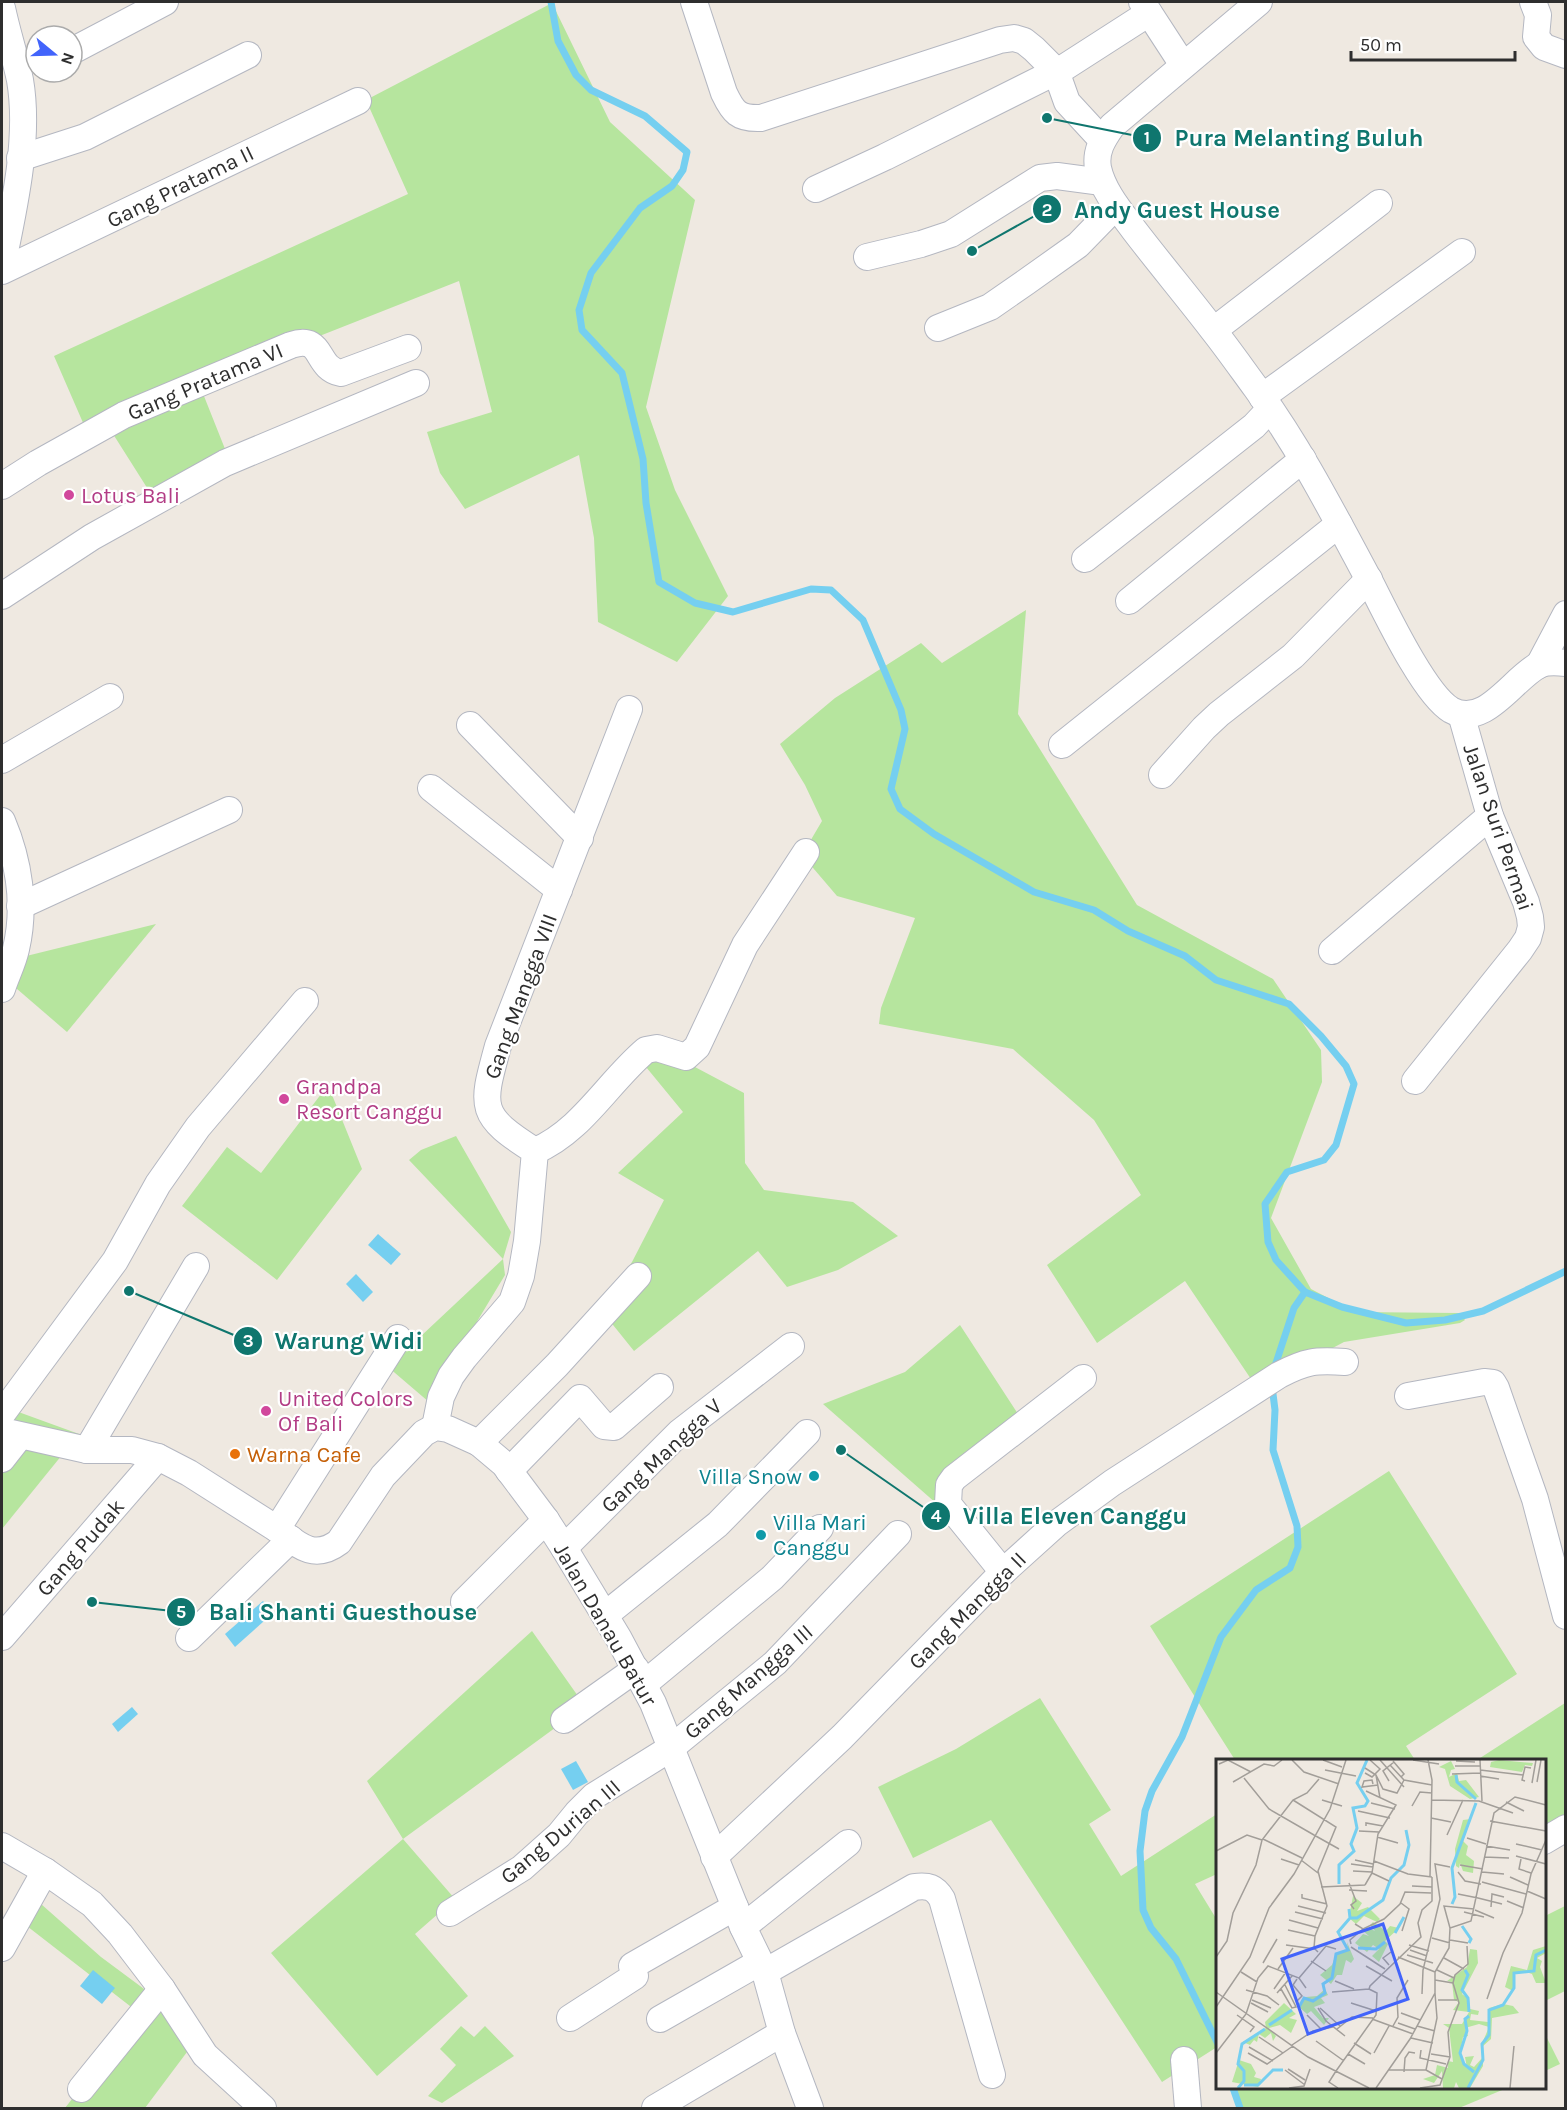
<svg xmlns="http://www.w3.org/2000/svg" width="1567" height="2110" font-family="Karla,sans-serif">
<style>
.green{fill:#b6e59e}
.water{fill:#75cff0}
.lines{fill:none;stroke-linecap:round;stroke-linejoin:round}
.stream{stroke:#75cff0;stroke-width:7}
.minor-casing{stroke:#b4b7c1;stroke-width:28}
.minor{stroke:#fff;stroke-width:26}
.hotel-dot{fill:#d1479c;stroke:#fff;stroke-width:2}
.food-dot{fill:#e8710a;stroke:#fff;stroke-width:2}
.culture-dot{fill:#0f9aa8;stroke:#fff;stroke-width:2}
.labels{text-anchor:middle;stroke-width:4.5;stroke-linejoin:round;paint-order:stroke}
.street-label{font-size:22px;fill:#2e2e2e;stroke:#fff}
.hotel-label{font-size:22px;fill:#b23c85;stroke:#fff;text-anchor:start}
.food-label{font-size:22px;fill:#c56008;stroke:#fff;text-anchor:start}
.culture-label{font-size:22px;fill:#0d838f;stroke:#fff;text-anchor:end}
.inset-river{fill:none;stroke:#75cff0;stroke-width:3}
.inset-road{fill:none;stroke:#a29e99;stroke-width:1.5}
.view{fill:#4264fb;fill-opacity:0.15;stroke:#4264fb;stroke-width:3}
.inset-edge{fill:none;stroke:#2e2e2e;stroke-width:3}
.leader{fill:none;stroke:#0f766e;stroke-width:2}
.callout-dot{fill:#0f766e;stroke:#fff;stroke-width:2}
.mark-label{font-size:18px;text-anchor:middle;font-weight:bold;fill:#fff}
.callout-label{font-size:24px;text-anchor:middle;font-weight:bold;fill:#0f766e;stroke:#fff;stroke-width:4.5;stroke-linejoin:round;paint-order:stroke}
</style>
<rect width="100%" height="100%" fill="#efe9e1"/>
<!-- green -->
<g class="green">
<polygon points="552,3 610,122 695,200 646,407 675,490 728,596 677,662 598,622 594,538 579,455 465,509 440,473 427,432 492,412 459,281 317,337 196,376 229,459 151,494 101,415 84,425 54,356 408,194 366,100"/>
<polygon points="1026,610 1018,714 1137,905 1273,979 1321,1050 1322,1082 1271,1218 1311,1289 1355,1312 1459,1313 1465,1320 1460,1323 1344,1342 1257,1388 1185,1281 1097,1343 1047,1265 1141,1195 1094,1120 1013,1049 879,1024 881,1008 915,918 837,896 802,855 822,821 805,785 780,744 835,698 921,643 942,663"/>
<polygon points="156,924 67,1032 2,976 2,962"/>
<polygon points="644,1040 744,1093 745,1163 764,1190 853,1202 898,1236 838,1270 787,1287 758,1251 634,1351 601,1310 632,1262 664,1200 618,1173 683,1112 637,1056"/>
<polygon points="328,1085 362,1169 277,1280 182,1206 227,1147 261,1173"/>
<polygon points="456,1136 511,1232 503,1259 505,1275 434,1393 443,1414 388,1367 503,1259 409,1160 421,1150"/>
<polygon points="960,1325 1018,1414 945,1511 823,1404 905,1372"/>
<polygon points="2,1406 79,1434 2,1529"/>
<polygon points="1389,1471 1517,1674 1406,1746 1415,1760 1235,1760 1150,1626"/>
<polygon points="532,1631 585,1706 403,1839 455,1899 415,1934 468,1996 377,2076 271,1953 403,1839 367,1781"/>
<polygon points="1040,1698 1111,1810 1089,1824 1121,1876 1217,1814 1217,1874 1195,1884 1217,1920 1217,2047 1162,2082 991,1820 913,1858 878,1787 956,1749"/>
<polygon points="1565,1703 1565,1823 1545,1833 1544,1760 1477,1760"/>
<polygon points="24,1889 101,1957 202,2032 145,2108 65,2108 139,2013 14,1916"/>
<polygon points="1565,1906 1565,1991 1545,2001 1545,1916"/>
<polygon points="461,2026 474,2037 485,2026 514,2056 442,2103 428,2096 456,2065 440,2049"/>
<polygon points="1544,2032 1560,2064 1545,2071 1544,2071"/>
<polygon points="1231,2088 1507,2088 1459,2108 1242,2108"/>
</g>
<!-- water -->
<g class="water">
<polygon points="378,1234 401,1254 391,1265 368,1245"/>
<polygon points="356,1274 373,1292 363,1302 346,1284"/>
<polygon points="263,1601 273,1613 235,1647 225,1634"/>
<polygon points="132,1707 138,1714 118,1732 112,1724"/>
<polygon points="576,1761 588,1782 573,1790 561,1769"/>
<polygon points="93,1970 115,1988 102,2004 80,1986"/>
</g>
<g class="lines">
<!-- stream -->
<g class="stream">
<polyline points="551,2 558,41 576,75 591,90 645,116 687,152 683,170 672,186 640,208 591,273 579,310 582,330 622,373 643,459 646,503 659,582 695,603 733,612 811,589 831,590 863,620 901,710 905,729 891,789 900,809 934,834 1034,892 1094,910 1128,931 1185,956 1216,980 1289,1004 1321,1036 1346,1066 1354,1084 1336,1145 1324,1160 1287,1172 1265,1204 1268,1242 1276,1260 1305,1292 1342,1307 1406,1323 1445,1320 1483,1311 1566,1271"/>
<polyline points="1274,1369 1294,1308 1305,1292"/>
<polyline points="1218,2044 1176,1959 1151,1928 1143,1910 1140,1851 1145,1811 1152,1791 1182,1737 1221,1637 1256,1590 1290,1568 1298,1547 1297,1526 1273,1450 1275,1410 1272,1386"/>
<polyline points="1233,2088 1240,2108"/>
</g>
<!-- minor casing -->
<g class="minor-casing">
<g id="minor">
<path d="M694,2L724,93C733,112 738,119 761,118L1000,40L1014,38L1024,41L1034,49L1056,71L1067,102L1102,140"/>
<polyline points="1142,2 1183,65"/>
<path d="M1259,2L1112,126C1103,139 1095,151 1098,168C1103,191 1120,211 1134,230C1160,264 1187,296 1213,330C1228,349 1242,369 1256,388C1300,448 1334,515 1369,580C1385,611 1424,694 1451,710C1485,729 1513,678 1539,665C1547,661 1557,662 1566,663"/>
<polyline points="1533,2 1538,15 1536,37 1544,47 1566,55"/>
<path d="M2,8C7,32 15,56 20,80C30,138 14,208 2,266"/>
<polyline points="72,51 165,2"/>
<polyline points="20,158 85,137 248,55"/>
<polyline points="816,189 885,157 1065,67 1149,13"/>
<polyline points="867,257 921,244 951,234 1040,178 1057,176 1102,182"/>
<polyline points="2,271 358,101"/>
<polyline points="938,328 990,307 1026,282 1078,245 1116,206"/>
<polyline points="1214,330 1379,203"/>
<polyline points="1262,397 1462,252"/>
<path d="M2,486L38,463L124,415L291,345C325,334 314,368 341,373L408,348"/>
<polyline points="1085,559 1254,426 1270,409"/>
<polyline points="2,596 92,537 225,463 416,383"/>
<polyline points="1129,601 1303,459"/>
<polyline points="1539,665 1566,614"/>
<polyline points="470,725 580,838"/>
<polyline points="1062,745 1339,524"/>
<polyline points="2,760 110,697"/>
<polyline points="1162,775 1204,728 1219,714 1293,656 1369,579"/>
<polyline points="431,788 559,890"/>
<path d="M2,821C19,861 26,906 16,949C13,963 6,976 2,989"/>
<polyline points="20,906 229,810"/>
<polyline points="1332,951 1490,816"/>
<polyline points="1415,1081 1520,950 1528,938 1531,927 1530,917 1526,902 1490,816 1461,714"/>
<path d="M535,1151C582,1131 608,1082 646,1050L657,1048L686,1057L697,1047L745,945L806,852"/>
<polyline points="1408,1396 1484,1382 1493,1383 1496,1388 1535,1499 1566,1616"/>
<polyline points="2,1414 115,1261 158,1184 198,1127 305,1001"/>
<path d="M435,1427L441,1397L451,1376L464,1358L512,1302L521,1276L527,1241L535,1151C478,1115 481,1108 498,1046L629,709"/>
<path d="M2,1431L87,1450H132L158,1457L189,1473L277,1529C298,1545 314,1561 339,1542L383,1476L424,1433L435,1427L448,1429L479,1443L504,1464L546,1520L564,1548L619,1639L653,1703L743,1927L765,1972L782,2033L810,2108"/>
<polyline points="479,1443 557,1365 638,1276"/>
<polyline points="87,1450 196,1266"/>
<polyline points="2,1459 20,1436"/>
<polyline points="509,1471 580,1398 604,1426 614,1427 660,1387"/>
<polyline points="277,1529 398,1338"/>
<polyline points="564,1548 680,1432 791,1346"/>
<polyline points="1003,1572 948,1504 949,1485 954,1478 1083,1378"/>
<polyline points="464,1602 546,1520"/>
<polyline points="605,1615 718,1524 807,1433"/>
<polyline points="2,1637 158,1457"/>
<polyline points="189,1638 291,1539"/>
<polyline points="644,1684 772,1578 820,1528"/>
<polyline points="564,1720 636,1669"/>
<polyline points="1544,1841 1566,1828"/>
<polyline points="2,1846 45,1871 92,1904 120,1934 162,1989 205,2055 263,2108"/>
<path d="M714,1857L842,1737L1003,1572L1056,1524L1112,1483L1279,1375C1306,1361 1315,1360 1345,1362"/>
<polyline points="450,1913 522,1868 559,1835 577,1813 594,1796 671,1748 775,1663 898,1534"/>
<polyline points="743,1927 848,1843"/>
<polyline points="2,1948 45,1871"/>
<path d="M765,1972L914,1887C928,1885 935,1887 942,1899L992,2075"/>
<polyline points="570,2018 635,1976 632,1966 735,1907"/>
<polyline points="660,2019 760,1962"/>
<polyline points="1184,2060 1188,2108"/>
<polyline points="81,2089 162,1989"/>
<polyline points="655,2108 782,2033"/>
</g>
</g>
<!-- minor -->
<use href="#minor" class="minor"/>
</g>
<!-- markers -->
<g class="hotel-dot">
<circle cx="69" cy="495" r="6"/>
<circle cx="284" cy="1099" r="6"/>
<circle cx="266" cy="1411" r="6"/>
</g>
<circle class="food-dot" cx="235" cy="1454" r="6"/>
<g class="culture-dot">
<circle cx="814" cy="1476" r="6"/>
<circle cx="761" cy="1535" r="6"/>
</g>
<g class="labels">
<!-- street labels -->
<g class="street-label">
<text transform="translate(180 186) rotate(-26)" y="8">Gang Pratama II</text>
<text transform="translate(205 381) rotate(-23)" y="8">Gang Pratama VI</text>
<text transform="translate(1499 827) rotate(71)" y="8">Jalan Suri Permai</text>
<text transform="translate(520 996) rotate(-70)" y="8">Gang Mangga VIII</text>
<text transform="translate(661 1455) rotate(-43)" y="8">Gang Mangga V</text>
<text transform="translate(80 1547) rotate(-49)" y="8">Gang Pudak</text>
<text transform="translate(967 1610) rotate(-45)" y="8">Gang Mangga II</text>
<text transform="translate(606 1624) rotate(60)" y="8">Jalan Danau Batur</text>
<text transform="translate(748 1681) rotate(-41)" y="8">Gang Mangga III</text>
<text transform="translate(560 1831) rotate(-40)" y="8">Gang Durian III</text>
</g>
<!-- hotel labels -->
<g class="hotel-label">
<text x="81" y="503">Lotus Bali</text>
<text x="296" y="1094">Grandpa<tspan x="296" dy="25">Resort Canggu</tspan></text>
<text x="278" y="1406">United Colors<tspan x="278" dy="25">Of Bali</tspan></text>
</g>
<!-- food labels -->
<g class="food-label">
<text x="247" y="1462">Warna Cafe</text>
</g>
<!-- culture labels -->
<g class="culture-label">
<text x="802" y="1484">Villa Snow</text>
<text x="773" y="1530" text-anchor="start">Villa Mari<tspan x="773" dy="25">Canggu</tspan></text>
</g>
</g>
<!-- overview -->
<g transform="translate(1216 1759)">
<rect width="330" height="330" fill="#efe9e1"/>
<path d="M283,1L317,4L316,7L309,6L306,13L274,8L275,3ZM235,2L239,10L235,11L233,18L241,14L243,22L250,21L263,38L254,40L234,27L229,10L223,8ZM255,60L247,82L252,87L250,96L258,102L257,114L247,112L244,104L243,109L240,107L239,90L247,61ZM137,137L146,144L141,152L152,148L164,160L161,163L148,157L140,165L133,159ZM157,163L170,172L174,167L183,169L169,182L172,185L163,203L156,197L163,190L157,186L151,193L139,184L147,175L153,177L147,172L151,168L159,172L154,166ZM131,183L138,200L135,204L130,201L126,216H121L115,225L104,216L116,206L120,195L132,191ZM330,187V194L321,199L326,202L324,208L330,224H320L316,215L307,212L299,215L297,232L289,228L295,207L311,211L317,191ZM254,190L261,191L262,204L246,235L253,240L254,250L263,252L262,256L255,255L254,261L272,263L273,249L287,245L297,247L303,254L276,259L275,280L267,287V307L254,329H243L240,323L238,329H227L226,312L218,324L207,320L219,316L221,306L232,309V302L237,303L233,269L227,265H246L253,253L237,251L243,243L238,241L236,223L231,222L251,208ZM263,265L273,268L265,287L267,298L258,308L254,306L258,297L249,298L251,309L244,295L247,278L252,277L249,269ZM109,230L112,236L105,239L109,244L98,248L107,259H113L108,266L95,252L91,255L83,248L90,238L101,237ZM68,244L80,255L73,259L81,261L75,274L64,266L53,269L60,277L57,282L55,274L49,279L43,275L41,283L38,281L34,286L27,283L50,269L49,263ZM23,301L35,305L40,314L38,318L45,320L42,328L16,323Z" fill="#b6e59e" fill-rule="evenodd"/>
<path class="inset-river" d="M240,16L241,23L260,40M123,125V106L138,92L135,85L141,69L137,49L149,47L152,42L141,24L151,1M236,145L239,138L236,109L260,44M134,159H141L167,141L175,119L188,106L193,86L190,71M246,167L255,180L253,184M179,174L188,158M142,189L160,190L169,183M249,211L252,216L246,231L252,239L253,253M83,248L88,239L97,242L109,234L107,225L116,219L120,195L132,191L122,173L134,159L133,150M253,257L249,260L251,272L244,294L248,305L258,313M53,266L76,251M28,326H42L57,311H67M22,329L28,322V312L22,305L26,285L49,270M252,329L267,301L266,285L273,276V251L287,246L298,229V214L318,212L320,196L330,191"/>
<path class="inset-road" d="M76,1L88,13L123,25M107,1L126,8M164,1L188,28M197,1L223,5M212,1L216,21L214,118M264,1L266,42M177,2L188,15L185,18M240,2L259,3M3,5L12,1L35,13M174,6L188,21L216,26M239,7H264M149,9L160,16L164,39M109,11L140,17M264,11L307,16M149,14L156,18L164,10L154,1M236,15L264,14M160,16L167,30L181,34L188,21M264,17L283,20M28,19L53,50L98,76M173,22L167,12L178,3M309,22L306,21L309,8L315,9M17,23L48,5L58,7L66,1M321,23L325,1M316,24L320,1M157,25L156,21L148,22L146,28L162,26M77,41L120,68L102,112L111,147L99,177L98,189L102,193M106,41L126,47M216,41L263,42L297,54M290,43L308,52M155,44L179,50M196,47L204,33L216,34M142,52L174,59M215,59L235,63M274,62L330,72M150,67V64L167,67M143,72L163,73M98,76L123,90M231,76L247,41M161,78L182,84M251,79L270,85M47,80L86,99M300,85L326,91M270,87L294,91M0,92L31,76L46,81M300,97L330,105M268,98L293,99M65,100L83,106M305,100L303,110L315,114M85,101L102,114M139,101L157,105M158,102L192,115L216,118M135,105L157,108M244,106L267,110M137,112L156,113M242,113L249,122L265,125M266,113L288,115M156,114L173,122M294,118L312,126M266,123L310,135M133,124L140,142L135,146L138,150M149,126L156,114L162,75L180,46L150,32M196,127L216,128M105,128L149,126M133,131L151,132M311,132L330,140M86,135V139L111,145M242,135L262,139M262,139L286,145M291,142L308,149M185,144L193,150L186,172M82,147L110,154M275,148L276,135L288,138M259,151L278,159M79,153L107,160M248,153L268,158M73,161L102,169M139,165L147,170L168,160L184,145L189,133L215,134M234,169L228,147L258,150M72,171L99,177M216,179L234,184M234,181L252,184M135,185L134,181L147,170M70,186L99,190M193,186L213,192M135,188L169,210M194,191L211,197M191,196L217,204M0,198L11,182L17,154L40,106L46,81L77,41L91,34L103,20M182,198L219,213M228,199L248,210M95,202L110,212M47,204L61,180M173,206L167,199L175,193M150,207L176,222M62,210L77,189M221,211L238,219M25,213L41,223M83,219L110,187L120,190M219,221L237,224M119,222L138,230M58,230L70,213M65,230L76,249L80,248L69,226M30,231L51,237L63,246M0,233L92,298L153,329M116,233L153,230M61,234L76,217M206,235L207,211L224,140L219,105L234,108M271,240L287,194L306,154L315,115L330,81M36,241L55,249M222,241H241M81,242L86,237L77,226L81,220M35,244L52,253M135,244L160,252M0,248L34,198L53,149L78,115L114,50L130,1M102,249L110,262L129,277M104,249L124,267M185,254L204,261M21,256L38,268L34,273M91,256L105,270M156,260L197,275M182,264L199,270M177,267L182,258L181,239L192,221M201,267L219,272M121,270L136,258L157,259M43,278L67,294M195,279L217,284M100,282L128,302M138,284L155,295M76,286L97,272L117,268M33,288L57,302M205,291L204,299L230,305M0,294L30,255L42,219L52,207L83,219L90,229M32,294L51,305L77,287M158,294L173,267M132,295L149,305M215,295L234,298M72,310L89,321M69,311L89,326M173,311H210M210,311L221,259L219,234M210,311L226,320M120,312L160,256L161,234L153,230L154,227L205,178L202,164L206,151L216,142V118M120,312L113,323L122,329M188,313L189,299L193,293L199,294M73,329L88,327L94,310M160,329L194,280L219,234V213L233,189L234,169L255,162L278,54L299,38L330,46M204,329L224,326L234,298L232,273L243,244L237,224L239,216L252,205L251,187M294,329L298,287"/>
<path class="view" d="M167,165L192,240L92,275L66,200Z"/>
<rect width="330" height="330" class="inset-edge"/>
</g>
<!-- callouts -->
<path class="leader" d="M1047 118L1147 138M972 251L1047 209M129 1291L248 1341M841 1450L936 1516M92 1602L181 1612"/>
<g class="callout-dot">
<circle cx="1047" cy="118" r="6"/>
<circle cx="972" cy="251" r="6"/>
<circle cx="129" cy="1291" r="6"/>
<circle cx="841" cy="1450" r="6"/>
<circle cx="92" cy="1602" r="6"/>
<circle cx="1147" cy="138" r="15"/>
<circle cx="1047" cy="209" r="15"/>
<circle cx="248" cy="1341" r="15"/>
<circle cx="936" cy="1516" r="15"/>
<circle cx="181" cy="1612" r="15"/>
</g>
<g class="mark-label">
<text x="1147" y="144">1</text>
<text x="1047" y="216">2</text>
<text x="248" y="1347">3</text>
<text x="936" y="1522">4</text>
<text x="181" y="1618">5</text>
</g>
<g class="callout-label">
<text x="1299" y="146">Pura Melanting Buluh</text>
<text x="1177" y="218">Andy Guest House</text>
<text x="349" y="1349">Warung Widi</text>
<text x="1075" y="1524">Villa Eleven Canggu</text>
<text x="343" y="1620">Bali Shanti Guesthouse</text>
</g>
<!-- border -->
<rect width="1567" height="2110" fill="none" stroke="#2e2e2e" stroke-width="6"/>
<!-- north arrow -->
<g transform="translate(54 54) rotate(109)"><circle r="28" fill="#ffffff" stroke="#ababab" stroke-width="1.5"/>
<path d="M0-4.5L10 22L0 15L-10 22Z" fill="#4264fb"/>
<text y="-9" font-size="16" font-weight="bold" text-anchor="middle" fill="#2e2e2e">N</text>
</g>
<!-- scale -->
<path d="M1351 51v9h164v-9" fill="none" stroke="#2e2e2e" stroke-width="3"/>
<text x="1360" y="51" font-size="18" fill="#2e2e2e" stroke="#ffffff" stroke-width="4.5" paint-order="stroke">50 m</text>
</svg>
